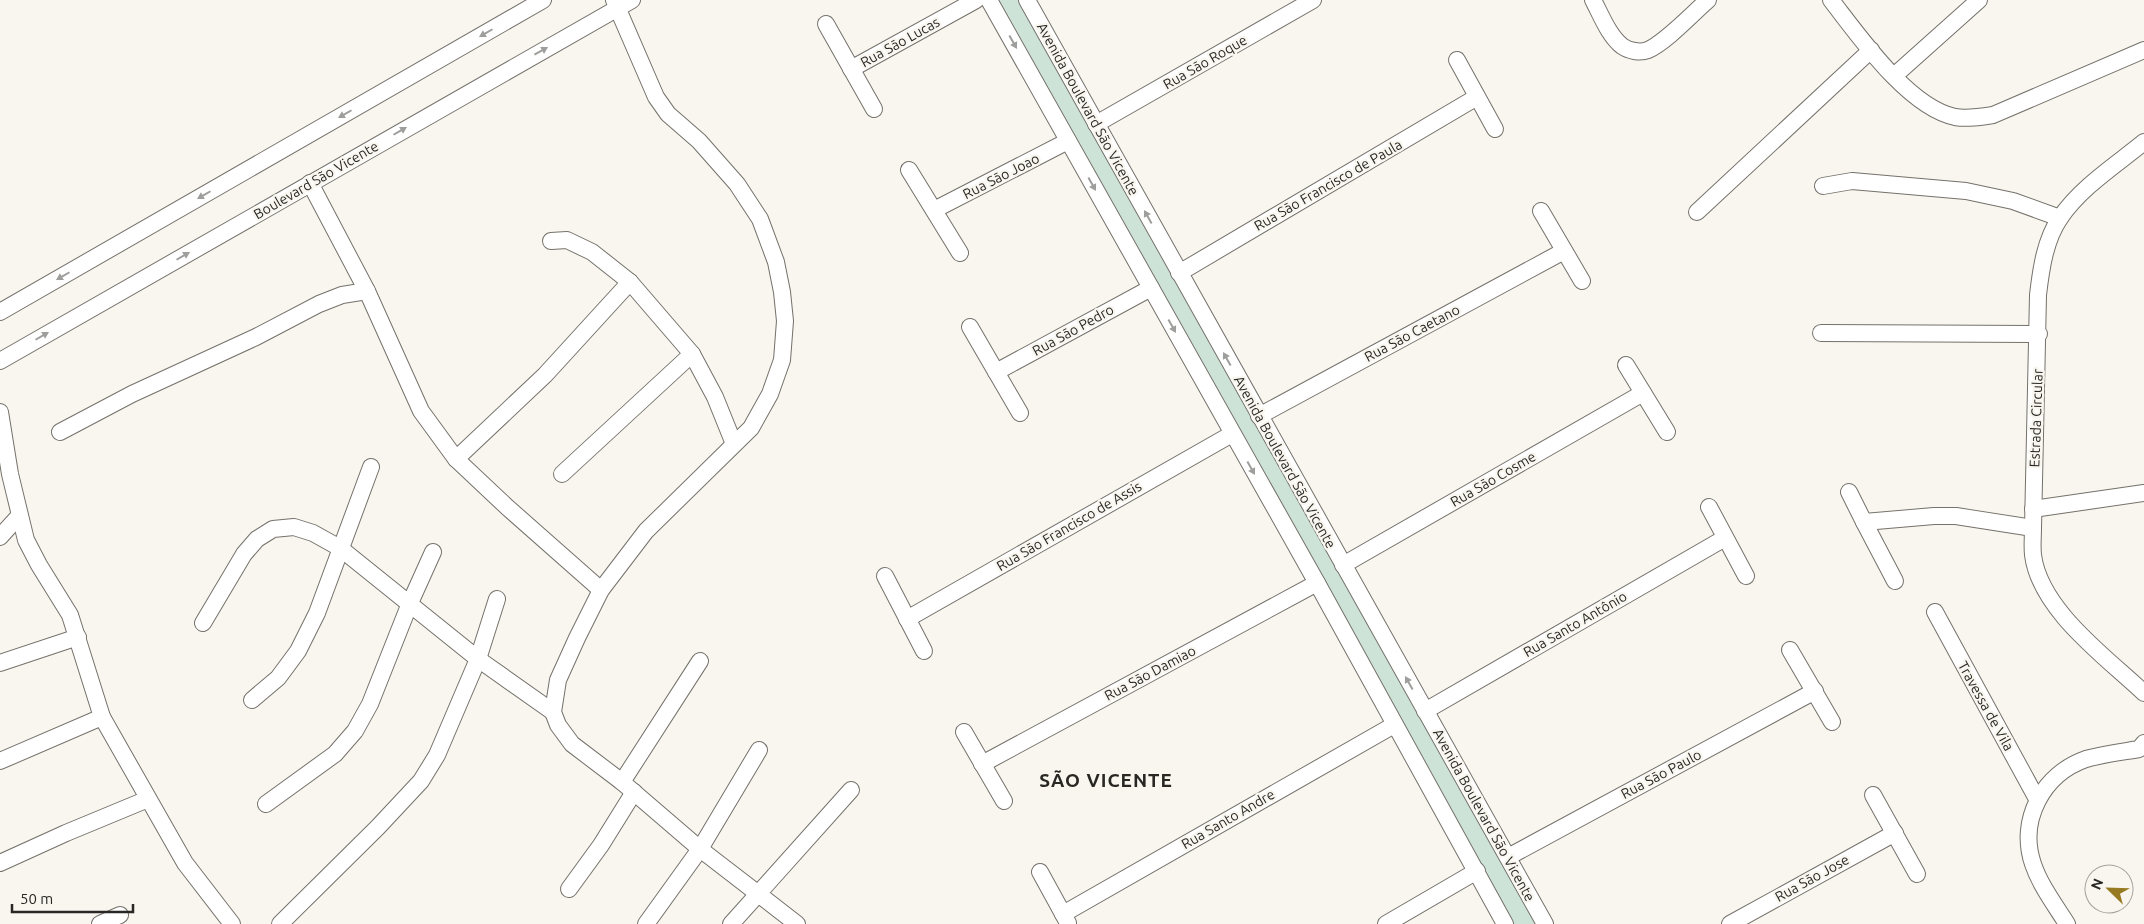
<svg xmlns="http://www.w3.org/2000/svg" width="2144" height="924" font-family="Ubuntu,sans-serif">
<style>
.green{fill:#cee3d7}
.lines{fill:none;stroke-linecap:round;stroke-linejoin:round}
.minor-casing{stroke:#75716b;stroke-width:18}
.minor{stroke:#fff;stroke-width:16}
.oneway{fill:#9e9e9c}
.labels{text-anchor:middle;stroke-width:4.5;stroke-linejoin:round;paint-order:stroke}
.street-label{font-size:14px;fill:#282724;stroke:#f9f6ef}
.district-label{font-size:19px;font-weight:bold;letter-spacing:1px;fill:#282724;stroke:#f9f6ef}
</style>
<rect width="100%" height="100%" fill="#f9f6ef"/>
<!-- green -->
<polygon class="green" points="993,0 1018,0 1187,302 1257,419 1541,924 1508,924"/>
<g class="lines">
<!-- minor casing -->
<g class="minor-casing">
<g id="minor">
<polyline points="614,0 656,97 668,114 699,141 737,184 760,219 776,262 782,292 785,321 782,360 770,394 751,428 646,531 601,590 577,638 558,680 553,712 558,725 572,744 622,782 700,849 797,924"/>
<polyline points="989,0 1317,583 1505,924"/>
<polyline points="1027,0 1545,924"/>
<path d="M1593,0C1601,15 1609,36 1622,46C1629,51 1640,53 1648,50C1666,42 1692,14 1708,0"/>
<path d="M1831,0C1859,36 1908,107 1955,117C1967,119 1980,117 1993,115L2144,50"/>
<polyline points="826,24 874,109"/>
<polyline points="1457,60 1495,129"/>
<polyline points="851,69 976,0"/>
<polyline points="1894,76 1979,0"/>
<polyline points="1096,124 1313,0"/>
<path d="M2144,142C2116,165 2081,187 2060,218C2045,240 2041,269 2038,295L2033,528C2033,537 2032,546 2033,555C2040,610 2106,657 2144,693"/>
<polyline points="909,170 960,253"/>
<polyline points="310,183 367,291 421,411 456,459 507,507 601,590"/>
<polyline points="1823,186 1852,181 1966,191 2013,201 2060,218"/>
<polyline points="934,210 1068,141"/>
<polyline points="1541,211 1582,281"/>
<polyline points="1697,212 1871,50"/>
<polyline points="551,241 567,240 592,252 630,282"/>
<polyline points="1179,273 1477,97"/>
<polyline points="0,312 543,0"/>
<polyline points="970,327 1020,413"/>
<polyline points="1821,333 2039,334"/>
<polyline points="0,361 632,0"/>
<polyline points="1626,365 1667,432"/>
<polyline points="996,372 1151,288"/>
<polyline points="0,412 10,474 26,540 39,565 70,615 102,717 185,863 232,924"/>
<polyline points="1259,416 1564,251"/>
<polyline points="60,432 132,394 256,337 319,304 342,295 367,291"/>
<polyline points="456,459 545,375 630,282 692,354 715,397 734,444"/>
<polyline points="562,474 692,354"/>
<polyline points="1849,492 1864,522 1934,516 1956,516 2033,528"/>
<polyline points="1709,507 1746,576"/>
<polyline points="2033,509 2144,493"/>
<polyline points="1864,522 1895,581"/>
<polyline points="0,537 19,516"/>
<polyline points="1343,565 1643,393"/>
<polyline points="885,576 924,651"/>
<polyline points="1935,612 2037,799"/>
<polyline points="907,619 1232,434"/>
<polyline points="203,623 244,554 257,539 273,529 294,527 313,533 340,548 478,659 553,712"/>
<polyline points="1790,650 1832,722"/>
<polyline points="0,663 78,637"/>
<polyline points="252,700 278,678 298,651 317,613 371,467"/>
<polyline points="1425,711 1725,538"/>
<polyline points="964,732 1004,801"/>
<polyline points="0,761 102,717"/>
<polyline points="982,764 1317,583"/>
<polyline points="622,782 700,661"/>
<polyline points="1873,795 1917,874"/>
<polyline points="266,804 335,754 355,731 370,704 410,603 433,552"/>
<polyline points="1508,857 1815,691"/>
<polyline points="0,863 66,833 148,799"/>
<polyline points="1040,872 1068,923"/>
<polyline points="569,889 601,845 634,792"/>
<polyline points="1063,914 1394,725"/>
<polyline points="100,924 120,915"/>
<polyline points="280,924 378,827 421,781 437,755 478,659 497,599"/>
<polyline points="646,924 700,849 759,750"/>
<polyline points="731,924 851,790"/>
<polyline points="1386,924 1477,871"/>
<polyline points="1730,924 1895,833"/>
<path d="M2067,924C2055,905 2040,885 2033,864C2018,820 2043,774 2086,759C2103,754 2121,752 2139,749L2144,743"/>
</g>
</g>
<!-- minor -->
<use href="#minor" class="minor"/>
</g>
<!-- one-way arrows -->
<defs><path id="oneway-solid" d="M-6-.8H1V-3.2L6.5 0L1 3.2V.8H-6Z" transform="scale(1.25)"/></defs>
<g class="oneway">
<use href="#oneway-solid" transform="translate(486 33) rotate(150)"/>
<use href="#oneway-solid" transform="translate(1013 42) rotate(61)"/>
<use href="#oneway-solid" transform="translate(541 51) rotate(-29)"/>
<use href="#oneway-solid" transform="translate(345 114) rotate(150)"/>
<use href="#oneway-solid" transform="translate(400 131) rotate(-30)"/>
<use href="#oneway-solid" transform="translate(1092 184) rotate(61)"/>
<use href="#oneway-solid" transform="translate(204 195) rotate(150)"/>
<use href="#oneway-solid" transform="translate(1148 217) rotate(-119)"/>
<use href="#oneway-solid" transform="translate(183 256) rotate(-30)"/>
<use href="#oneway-solid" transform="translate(63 276) rotate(150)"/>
<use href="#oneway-solid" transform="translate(1172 326) rotate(61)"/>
<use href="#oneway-solid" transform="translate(42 336) rotate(-30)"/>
<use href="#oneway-solid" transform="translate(1227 359) rotate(-119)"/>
<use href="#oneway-solid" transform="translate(1251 468) rotate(61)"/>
<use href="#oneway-solid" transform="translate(1409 683) rotate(-119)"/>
</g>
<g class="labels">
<!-- street labels -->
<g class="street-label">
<text transform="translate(900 42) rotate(-29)" y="5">Rua Sāo Lucas</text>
<text transform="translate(1205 62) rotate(-30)" y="5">Rua Sāo Roque</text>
<text transform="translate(1088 109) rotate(61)" y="5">Avenida Boulevard São Vicente</text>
<text transform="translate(1001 176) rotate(-27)" y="5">Rua Sāo Joao</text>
<text transform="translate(316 180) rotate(-30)" y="5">Boulevard São Vicente</text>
<text transform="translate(1328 185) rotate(-30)" y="5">Rua Sāo Francisco de Paula</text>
<text transform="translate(1073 330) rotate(-29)" y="5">Rua Sāo Pedro</text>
<text transform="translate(1412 333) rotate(-28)" y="5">Rua Sāo Caetano</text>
<text transform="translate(2036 418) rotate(-88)" y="5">Estrada Circular</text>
<text transform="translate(1285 462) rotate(61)" y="5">Avenida Boulevard São Vicente</text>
<text transform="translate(1493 479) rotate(-30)" y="5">Rua Sāo Cosme</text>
<text transform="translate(1069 526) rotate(-30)" y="5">Rua Sāo Francisco de Assis</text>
<text transform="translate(1575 624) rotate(-30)" y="5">Rua Santo Antônio</text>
<text transform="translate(1150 673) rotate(-28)" y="5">Rua Sāo Damiao</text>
<text transform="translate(1986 706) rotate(61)" y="5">Travessa de Vila</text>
<text transform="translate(1661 774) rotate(-28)" y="5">Rua Sāo Paulo</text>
<text transform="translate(1484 815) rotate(61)" y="5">Avenida Boulevard São Vicente</text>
<text transform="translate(1228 819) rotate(-30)" y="5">Rua Santo Andre</text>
<text transform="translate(1812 878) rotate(-29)" y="5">Rua Sāo Jose</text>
</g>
<!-- district labels -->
<g class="district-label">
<text x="1106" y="787">SÃO VICENTE</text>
</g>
</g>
<!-- north arrow -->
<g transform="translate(2109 889) rotate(293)"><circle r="24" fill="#f9f6ef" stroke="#a5a39e"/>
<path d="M0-4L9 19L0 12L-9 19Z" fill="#977b23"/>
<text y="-8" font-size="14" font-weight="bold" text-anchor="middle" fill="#282724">N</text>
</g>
<!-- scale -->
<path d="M12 904v8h121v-8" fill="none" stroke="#282724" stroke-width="2.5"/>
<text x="20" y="904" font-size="15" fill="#282724" stroke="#f9f6ef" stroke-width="4" paint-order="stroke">50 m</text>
</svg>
